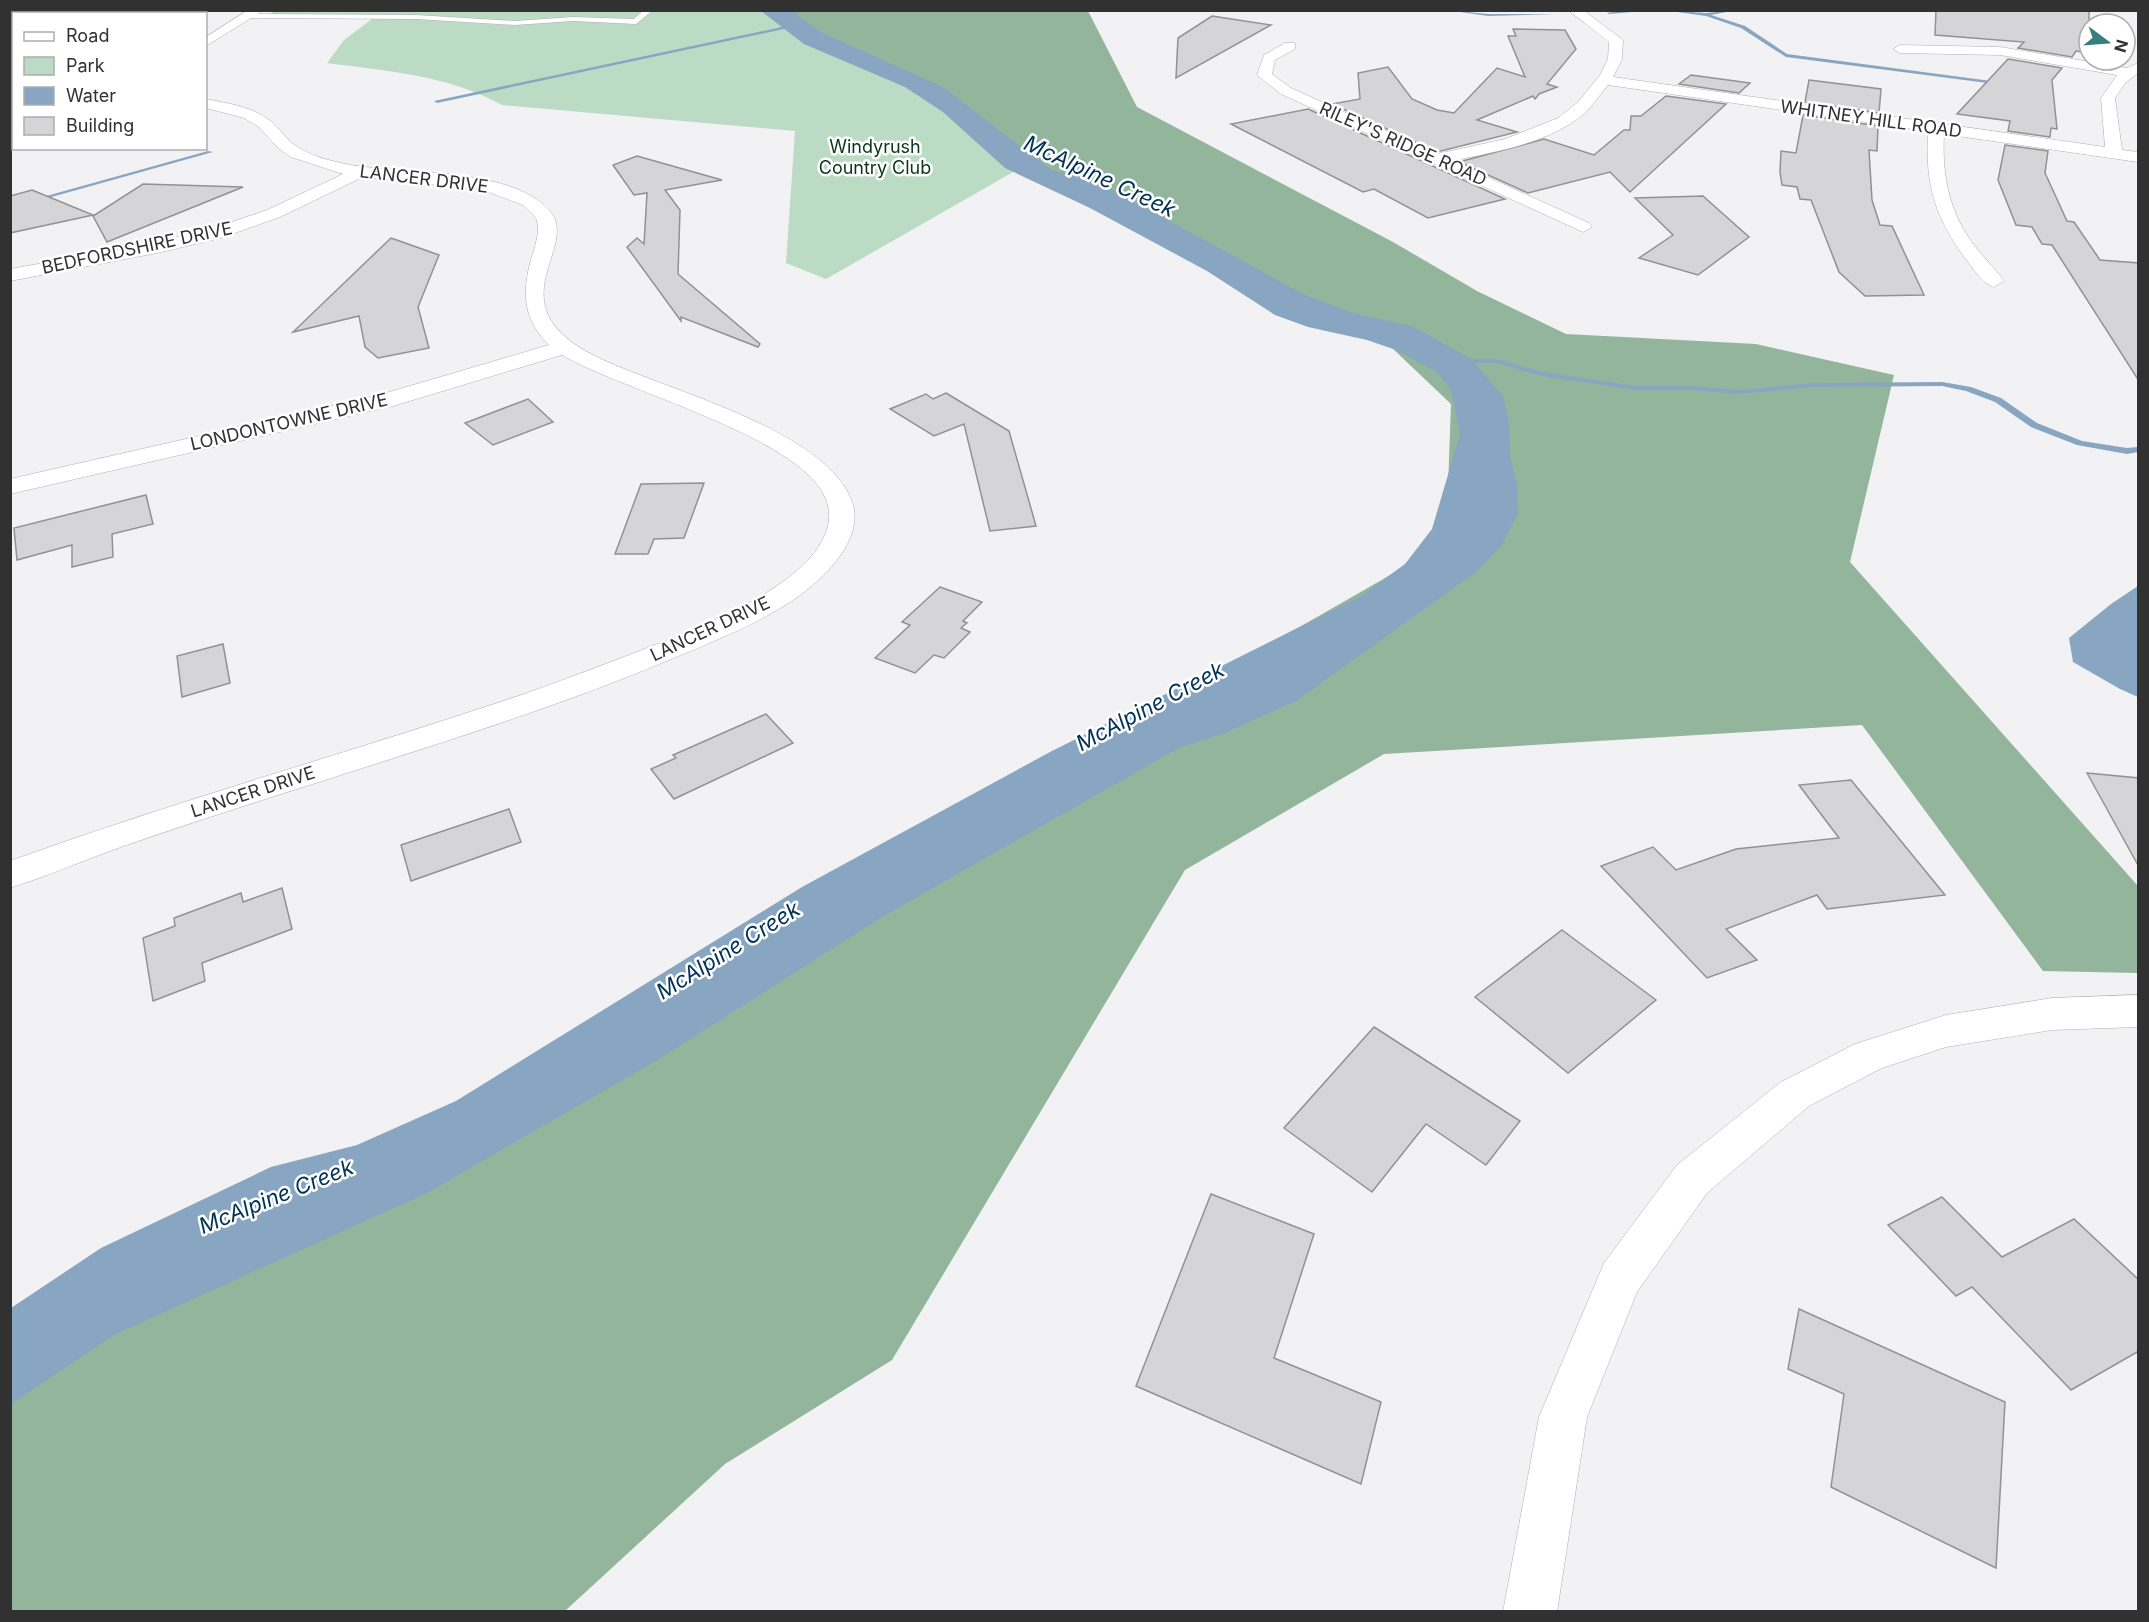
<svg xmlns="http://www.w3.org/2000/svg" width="2149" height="1622" font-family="Inter,sans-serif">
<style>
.green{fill:#bcdbc4}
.forest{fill:#92b59c}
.water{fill:#88a6c1}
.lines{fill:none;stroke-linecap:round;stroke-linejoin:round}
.stream{fill:#88a6c1;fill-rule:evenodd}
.building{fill:#d5d5d8;stroke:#929194;stroke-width:1.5}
.lane-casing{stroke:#afaeb1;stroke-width:1}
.street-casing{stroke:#afaeb1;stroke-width:1}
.lane{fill:#fff;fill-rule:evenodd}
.street{fill:#fff;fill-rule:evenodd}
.labels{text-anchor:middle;stroke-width:5;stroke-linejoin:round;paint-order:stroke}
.far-street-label{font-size:18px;fill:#313132;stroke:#fff}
.far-park-label{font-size:18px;fill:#0a351c;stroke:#fff}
.water-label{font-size:22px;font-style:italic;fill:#003256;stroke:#fff}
</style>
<rect width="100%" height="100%" fill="#f2f1f4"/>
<!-- green -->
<path class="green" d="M275,11H776L911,84L1022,167L826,279L786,263L795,131L502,105C448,75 387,71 327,63L344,40L372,19L263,18Z"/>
<!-- forest -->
<polygon class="forest" points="776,11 1088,11 1137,107 1393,242 1477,291 1566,334 1756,344 1894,375 1850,562 2138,886 2138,973 2043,971 1862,725 1384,754 1185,870 892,1360 725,1464 565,1611 11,1612 11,1377 37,1352 1446,543 1451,404 1391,347 1022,167 911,84"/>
<!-- water -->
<g class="water">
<polygon points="761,11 796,11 799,17 823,33 943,87 1051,170 1075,175 1111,189 1305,295 1350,312 1414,327 1471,359 1503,396 1509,422 1510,456 1517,485 1518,513 1501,546 1476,572 1296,701 1225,733 1179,748 882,917 659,1059 427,1193 114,1335 11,1404 11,1308 101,1248 271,1167 357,1145 456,1101 802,887 1050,752 1361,596 1405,564 1432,529 1460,434 1451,390 1437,372 1396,350 1367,340 1308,327 1275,315 1207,271 1090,208 1005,168 943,112 905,87 804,44"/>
<polygon points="2138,586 2138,697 2120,689 2073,662 2069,638 2111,604"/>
</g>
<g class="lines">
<!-- stream -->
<g class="stream">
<polygon points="1446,10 1488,14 1557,14 1488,16"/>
<polygon points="1625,10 1655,10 1609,14 1607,13"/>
<polygon points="1663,10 1706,13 1736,10 1711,15 1745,26 1787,54 2006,83 2003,85 1786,57 1741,28 1706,16"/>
<polygon points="796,24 798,26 437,103 434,101"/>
<polygon points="208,151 213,152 37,201 32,200"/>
<polygon points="1453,359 1496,359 1543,372 1636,386 1691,386 1739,390 1814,383 1942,382 1971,387 2001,398 2037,423 2082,441 2127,448 2138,447 2138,452 2127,454 2077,445 2031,427 1995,402 1966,391 1942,386 1814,387 1739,394 1691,390 1636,390 1542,376 1496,363 1453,363"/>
</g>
</g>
<!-- building -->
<g class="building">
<polygon points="1936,10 2089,10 2089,53 2076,51 2072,57 2018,48 2024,42 1935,35"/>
<polygon points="1212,16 1271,25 1176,78 1178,38"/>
<polygon points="1513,29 1565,30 1576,49 1547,84 1557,87 1539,94 1535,99 1533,96 1477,120 1517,132 1437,152 1332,104 1360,99 1358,73 1388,67 1412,99 1437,110 1454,113 1497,68 1525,77 1508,36 1516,36"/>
<polygon points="2008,59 2062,68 2052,80 2057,129 2051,128 2050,137 2008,131 2010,121 1957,114"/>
<polygon points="1691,75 1750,83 1739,93 1679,84"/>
<polygon points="1809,80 1881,89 1879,113 1805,102"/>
<polygon points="1666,96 1726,104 1630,192 1610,172 1528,193 1459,162 1544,139 1594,155 1624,130 1630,130 1631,116 1641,116"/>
<polygon points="1308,109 1505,199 1428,218 1374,189 1363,192 1231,124"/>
<polygon points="1803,115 1878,126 1877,151 1869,150 1872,200 1880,225 1892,226 1924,295 1865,296 1839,272 1811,200 1800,199 1797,187 1782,185 1780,172 1781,151 1796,153"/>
<polygon points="2005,145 2048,151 2045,173 2067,221 2074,222 2100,260 2139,263 2139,381 2052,245 2042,244 2032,227 2016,225 1998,180"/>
<polygon points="637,156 722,180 665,190 680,210 678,274 760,344 758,347 681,317 681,321 627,247 637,238 644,244 647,193 634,195 613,165"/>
<polygon points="143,184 243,187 107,242 93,216"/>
<polygon points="32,190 93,215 10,233 10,196"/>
<polygon points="1703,196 1749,237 1698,275 1639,258 1673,235 1635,198"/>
<polygon points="391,238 439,255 418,307 429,348 378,358 365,347 359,316 293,332"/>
<polygon points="946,393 1009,431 1036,526 990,531 964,424 934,436 890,409 926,394 933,399"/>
<polygon points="528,399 553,422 493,445 465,423"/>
<polygon points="704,483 684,538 654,539 648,554 615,554 641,484"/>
<polygon points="146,495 153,524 112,534 113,557 72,567 72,545 17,560 14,528"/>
<polygon points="940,587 982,602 963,621 967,623 961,628 970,632 944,658 934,655 915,673 875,658 910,625 902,622"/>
<polygon points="223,644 230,683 182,697 177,656"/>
<polygon points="766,714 793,743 674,799 651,769 676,758 673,755"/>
<polygon points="2087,773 2139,778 2139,867"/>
<polygon points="1851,780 1945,895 1827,909 1817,895 1726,929 1757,960 1707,978 1601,866 1653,847 1676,870 1736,849 1839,838 1799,785"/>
<polygon points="509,809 521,842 411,881 401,845"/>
<polygon points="282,888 292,929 202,963 205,981 153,1001 143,938 175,926 174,918 241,893 243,902"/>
<polygon points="1562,930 1656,1000 1568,1073 1475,997"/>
<polygon points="1374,1027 1520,1121 1486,1165 1426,1124 1372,1192 1284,1128"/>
<polygon points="1211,1194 1314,1234 1274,1358 1381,1402 1361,1484 1136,1386"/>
<polygon points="1942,1197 2002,1257 2074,1219 2139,1280 2139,1351 2071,1390 1972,1287 1956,1296 1888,1225"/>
<polygon points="1799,1309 2005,1402 1996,1568 1831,1487 1844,1394 1788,1369"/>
</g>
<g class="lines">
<!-- lane casing -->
<g class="lane-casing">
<polygon id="lane" points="644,10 653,10 636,24 573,21 515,25 416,19 250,18 246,16 250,14 416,15 515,21 573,17 634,19"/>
</g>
<!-- street casing -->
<g class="street-casing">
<g id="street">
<polygon points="248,10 264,10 206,46 206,37"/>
<path d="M1568,10H1583L1623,40L1622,59L1613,77L2105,147L2101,98L2117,75L2000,55L1900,53L1893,49L1900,45L2000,47L2127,68L2138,63V73L2126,82L2115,98L2122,150L2138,152V162L1944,134C1942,173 1948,208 1971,241C1981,255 1994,267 2004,281L1994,287C1983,284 1975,271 1968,262C1935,218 1925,186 1928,131L1608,85C1600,94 1593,106 1584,114C1547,144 1497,151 1452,161L1589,223L1592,227L1583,232L1281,94L1257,75L1264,55L1285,43H1295V49L1275,60L1272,74L1291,88L1437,154L1505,139L1558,118L1578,102L1600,75L1608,59L1609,42Z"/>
<path d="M206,99C226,103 249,106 266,118C277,124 282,135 292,143C308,156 331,161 351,165C404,174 512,167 550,211C581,248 492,304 595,356C661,389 821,427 851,499C867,537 826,576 799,596C759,624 714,641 669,660C555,708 437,744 319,782C253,803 187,824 121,847C84,860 48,876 10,888V861C181,799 356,751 527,693C572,677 616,660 660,643C701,626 745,609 781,583C807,565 841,532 825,497C798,436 621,390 562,355L393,406L10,494V479L379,395L549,345C520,316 522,287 534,250C537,239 540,229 536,218L523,205L483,190L363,177L280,217L221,238L157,253L10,281V269L128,248L208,230L267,210L343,174L291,157L278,148L259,127L244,118L206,108Z"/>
<polygon points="14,136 14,146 10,147 10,137"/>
<polygon points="2138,995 2138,1027 2052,1030 1946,1047 1882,1068 1809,1106 1707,1193 1637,1292 1587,1417 1557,1612 1503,1612 1539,1417 1604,1263 1677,1165 1781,1082 1855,1044 1946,1015 2052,998"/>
</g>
</g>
<!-- lane -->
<use href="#lane" class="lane"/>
<!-- street -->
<use href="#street" class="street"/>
</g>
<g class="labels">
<!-- far-street labels -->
<g class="far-street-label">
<text transform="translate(1871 119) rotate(8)" y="6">WHITNEY HILL ROAD</text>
<text transform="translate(1403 144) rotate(24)" y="6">RILEY'S RIDGE ROAD</text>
<text transform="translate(424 179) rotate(7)" y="6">LANCER DRIVE</text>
<text transform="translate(137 248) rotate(-12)" y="6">BEDFORDSHIRE DRIVE</text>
<text transform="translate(289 422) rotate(-13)" y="6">LONDONTOWNE DRIVE</text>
<text transform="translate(710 629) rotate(-25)" y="6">LANCER DRIVE</text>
<text transform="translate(253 792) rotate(-18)" y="6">LANCER DRIVE</text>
</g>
<!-- far-park labels -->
<g class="far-park-label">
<text x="875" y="153">Windyrush<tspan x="875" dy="21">Country Club</tspan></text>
</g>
<!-- water labels -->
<g class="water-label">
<text transform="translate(1100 176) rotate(25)" y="8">McAlpine Creek</text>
<text transform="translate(1150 706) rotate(-28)" y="8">McAlpine Creek</text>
<text transform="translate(728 950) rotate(-32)" y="8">McAlpine Creek</text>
<text transform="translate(276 1196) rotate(-22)" y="8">McAlpine Creek</text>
</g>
</g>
<!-- border -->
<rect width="2149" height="1622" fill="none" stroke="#313132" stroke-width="24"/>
<!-- legend -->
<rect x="12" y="12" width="195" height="138" fill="#ffffff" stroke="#adadad" stroke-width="1.5"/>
<rect x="24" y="32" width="30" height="9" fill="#ffffff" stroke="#adadad" stroke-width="1.5"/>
<text x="66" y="42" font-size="18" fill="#313132">Road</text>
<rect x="24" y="57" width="30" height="18" fill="#bcdbc4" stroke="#adadad" stroke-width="1.5"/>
<text x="66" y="72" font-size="18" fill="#313132">Park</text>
<rect x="24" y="87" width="30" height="18" fill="#88a6c1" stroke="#adadad" stroke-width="1.5"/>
<text x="66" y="102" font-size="18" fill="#313132">Water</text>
<rect x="24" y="117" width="30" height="18" fill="#d5d5d8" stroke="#adadad" stroke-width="1.5"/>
<text x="66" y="132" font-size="18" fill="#313132">Building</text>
<!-- north arrow -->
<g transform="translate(2107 42) rotate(106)"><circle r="28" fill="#ffffff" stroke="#adadad" stroke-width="1.5"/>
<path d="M0-4.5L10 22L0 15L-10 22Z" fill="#367e7f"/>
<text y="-9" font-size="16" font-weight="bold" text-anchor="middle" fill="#313132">N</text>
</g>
</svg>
